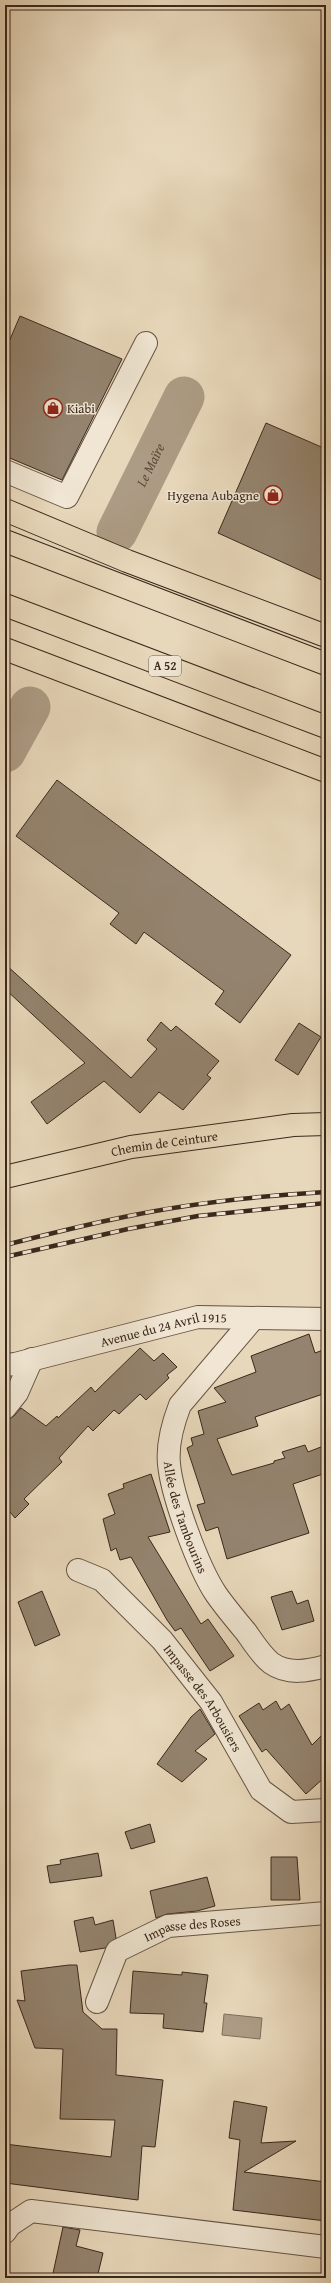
<svg xmlns="http://www.w3.org/2000/svg" width="331" height="2283" font-family="'Gentium Book Plus',serif">
<style>
.water{fill:#ad9c85;stroke:#7f6e5b}
.lines{fill:none;stroke-linecap:round;stroke-linejoin:round}
.river{stroke:#ad9c85;stroke-width:41}
.building{fill:#94846f;stroke:#3a281c}
.minor-casing{stroke:#665444;stroke-width:24}
.major-casing{stroke:#3a281c;stroke-width:24}
.highway-casing{stroke:#3a281c;stroke-width:24}
.minor{stroke:#f0e6d3;stroke-width:22}
.major{stroke:#e8d8bb;stroke-width:22}
.highway{stroke:#e8d8bb;stroke-width:22}
.rail-casing{stroke:#3a281c;stroke-width:4.5}
.rail{stroke:#f0e6d3;stroke-width:3;stroke-dasharray:9;stroke-linecap:butt}
.labels{text-anchor:middle;stroke-width:3;stroke-linejoin:round;paint-order:stroke}
.shield{fill:#f0e6d3;stroke:#716153;stroke-width:1}
.shield-label{font-size:12px;font-weight:bold;fill:#3a281c}
.poi-label{font-size:13px;fill:#3a281c;stroke:#f0e6d3;text-anchor:start}
.street-label{font-size:13px;fill:#3a281c;stroke:#f0e6d3}
.water-label{font-size:14px;font-style:italic;fill:#5c4b3c;stroke:#f0e6d3}
</style>
<rect width="100%" height="100%" fill="#e8d8bb"/>
<filter id="stains"><feTurbulence type="fractalNoise" baseFrequency=".005" numOctaves="4"/><feColorMatrix values="0 0 0 0 .2 0 0 0 0 .09 0 0 0 0 .02 0 0 0 .5 -.17"/></filter>
<radialGradient id="worn" r=".72"><stop offset=".6" stop-color="#630" stop-opacity="0"/><stop offset="1" stop-color="#630" stop-opacity=".3"/></radialGradient>
<!-- water -->
<polygon class="water" points="224,2014 262,2018 260,2039 222,2035"/>
<g class="lines">
<!-- river -->
<g class="river">
<path id="s1" d="M117,532L184,397"/>
<polyline points="5,752 30,707"/>
</g>
</g>
<!-- building -->
<g class="building">
<polygon points="20,316 122,359 62,480 5,456 5,351"/>
<polygon points="266,423 326,449 326,582 218,533"/>
<polygon points="57,780 291,955 240,1023 215,1004 224,991 144,932 136,944 110,924 119,913 16,836"/>
<polygon points="5,964 131,1078 157,1049 147,1040 161,1022 171,1031 176,1026 219,1061 207,1075 211,1078 183,1110 159,1092 140,1113 104,1081 47,1124 31,1102 85,1063 5,989"/>
<polygon points="299,1023 321,1037 298,1075 275,1060"/>
<polygon points="309,1334 315,1353 326,1349 326,1393 255,1417 258,1426 217,1439 232,1475 274,1463 274,1461 285,1458 282,1452 305,1445 308,1452 326,1445 326,1473 293,1484 309,1533 227,1559 218,1527 206,1531 197,1505 205,1503 187,1448 193,1445 191,1438 204,1434 198,1411 226,1402 214,1388 256,1372 251,1356"/>
<polygon points="140,1348 154,1361 163,1353 177,1367 167,1375 169,1378 146,1400 140,1394 119,1414 114,1410 93,1431 88,1426 59,1458 62,1462 24,1499 29,1504 15,1518 10,1512 5,1517 5,1424 8,1420 14,1416 21,1408 46,1426 57,1416 58,1418 91,1387 95,1392"/>
<polygon points="151,1474 170,1532 148,1537 201,1624 208,1619 234,1656 210,1671 181,1628 175,1631 167,1620 131,1557 120,1560 116,1548 111,1551 103,1519 115,1514 108,1494 124,1488 123,1484"/>
<polygon points="42,1591 60,1635 35,1646 18,1602"/>
<polygon points="292,1591 297,1604 308,1600 314,1621 282,1630 271,1597"/>
<polygon points="276,1701 281,1710 289,1704 312,1745 326,1731 326,1776 306,1794 266,1749 262,1752 239,1716 259,1703 263,1710"/>
<polygon points="200,1709 215,1734 195,1751 207,1759 182,1782 157,1764 191,1717"/>
<polygon points="150,1824 155,1842 131,1849 125,1832"/>
<polygon points="98,1853 102,1876 50,1883 47,1866 61,1864 60,1860"/>
<polygon points="271,1857 297,1857 300,1900 271,1900"/>
<polygon points="207,1877 215,1906 197,1911 167,1914 156,1918 150,1891"/>
<polygon points="93,1917 95,1925 113,1920 116,1938 105,1948 80,1952 74,1921"/>
<polygon points="69,1965 77,1965 83,2012 102,2029 117,2029 116,2075 163,2080 155,2147 142,2146 138,2200 5,2183 5,2144 111,2157 115,2120 60,2119 63,2049 35,2048 17,2000 25,2001 21,1971"/>
<polygon points="133,1971 182,1975 182,1972 208,1975 204,2003 207,2003 203,2032 163,2028 164,2014 130,2013"/>
<polygon points="234,2101 267,2107 261,2143 296,2141 244,2172 326,2182 326,2221 233,2210 240,2140 229,2138"/>
<polygon points="63,2227 80,2230 76,2246 103,2253 97,2278 52,2278"/>
</g>
<g class="lines">
<!-- minor casing -->
<g class="minor-casing">
<g id="minor">
<polyline points="5,471 67,497 146,343"/>
<path id="s2" d="M253,1319L180,1405C173,1423 167,1444 169,1464C172,1496 198,1567 216,1594C225,1607 236,1620 246,1632C253,1642 261,1655 271,1663C288,1675 308,1671 326,1666"/>
<path id="s3" d="M5,1365L15,1364L198,1317L326,1319"/>
<polyline points="5,1408 17,1393 32,1359"/>
<path id="s4" d="M78,1570L102,1580L162,1640L211,1702L261,1790L291,1812L326,1810"/>
<path id="s5" d="M97,2002L117,1951L168,1926L326,1913"/>
<polyline points="5,2232 10,2225 31,2211 326,2247"/>
</g>
</g>
<!-- major casing -->
<g class="major-casing">
<g id="major">
<polyline points="5,510 127,561 326,636"/>
<polyline points="5,541 326,664"/>
<path id="s6" d="M5,1177L131,1147L293,1125L326,1124"/>
</g>
</g>
<!-- highway casing -->
<g class="highway-casing">
<g id="highway">
<polyline points="5,605 326,727"/>
<polyline points="5,649 326,771"/>
</g>
</g>
<!-- minor -->
<use href="#minor" class="minor"/>
<!-- major -->
<use href="#major" class="major"/>
<!-- highway -->
<use href="#highway" class="highway"/>
<!-- rail casing -->
<g class="rail-casing">
<g id="rail">
<path d="M5,1245C45,1235 84,1225 124,1217C190,1203 258,1196 326,1192"/>
<polyline points="5,1257 128,1229 198,1216 326,1203"/>
</g>
</g>
<!-- rail -->
<use href="#rail" class="rail"/>
</g>
<!-- icons -->
<defs>
<g id="shop-ring" transform="scale(1)"><circle r="9.5" fill="#f0e6d3" stroke="#8f2418" stroke-width="1.5"/><path d="M-5-2.5h2.3a2.7 3.5 0 0 1 5.4 0H5L5.5 6h-11ZM-1.5-2.5h3a1.5 2.3 0 0 0-3 0Z" fill="#8f2418"/></g>
</defs>
<g fill-rule="evenodd">
<use href="#shop-ring" x="53" y="408"/>
<use href="#shop-ring" x="273" y="495"/>
</g>
<g class="labels">
<!-- shield labels -->
<rect class="shield" x="149" y="656" width="32" height="20" rx="3"/>
<g class="shield-label">
<text x="165" y="670">A 52</text>
</g>
<!-- poi labels -->
<g class="poi-label">
<text x="67" y="413">Kiabi</text>
<text x="259" y="500" text-anchor="end">Hygena Aubagne</text>
</g>
<!-- street labels -->
<g class="street-label">
<text dy="5" stroke="none"><textPath href="#s6" startOffset="163">Chemin de Ceinture</textPath></text>
<text dy="5" stroke="none"><textPath href="#s3" startOffset="163">Avenue du 24 Avril 1915</textPath></text>
<text dy="5" stroke="none"><textPath href="#s2" startOffset="229">Allée des Tambourins</textPath></text>
<text dy="5" stroke="none"><textPath href="#s4" startOffset="182">Impasse des Arbousiers</textPath></text>
<text dy="5" stroke="none"><textPath href="#s5" startOffset="135">Impasse des Roses</textPath></text>
</g>
<!-- water labels -->
<g class="water-label">
<text dy="5" stroke="none"><textPath href="#s1" startOffset="75">Le Maïre</textPath></text>
</g>
</g>
<!-- margin -->
<rect width="331" height="2283" fill="none" stroke="#e8d8bb" stroke-width="20"/>
<rect x="6" y="6" width="319" height="2271" fill="none" stroke="#3a281c" stroke-width="2"/>
<rect x="10" y="10" width="311" height="2263" fill="none" stroke="#3a281c"/>
<rect width="100%" height="100%" filter="url(#stains)"/>
<rect width="100%" height="100%" fill="url(#worn)"/>
</svg>
